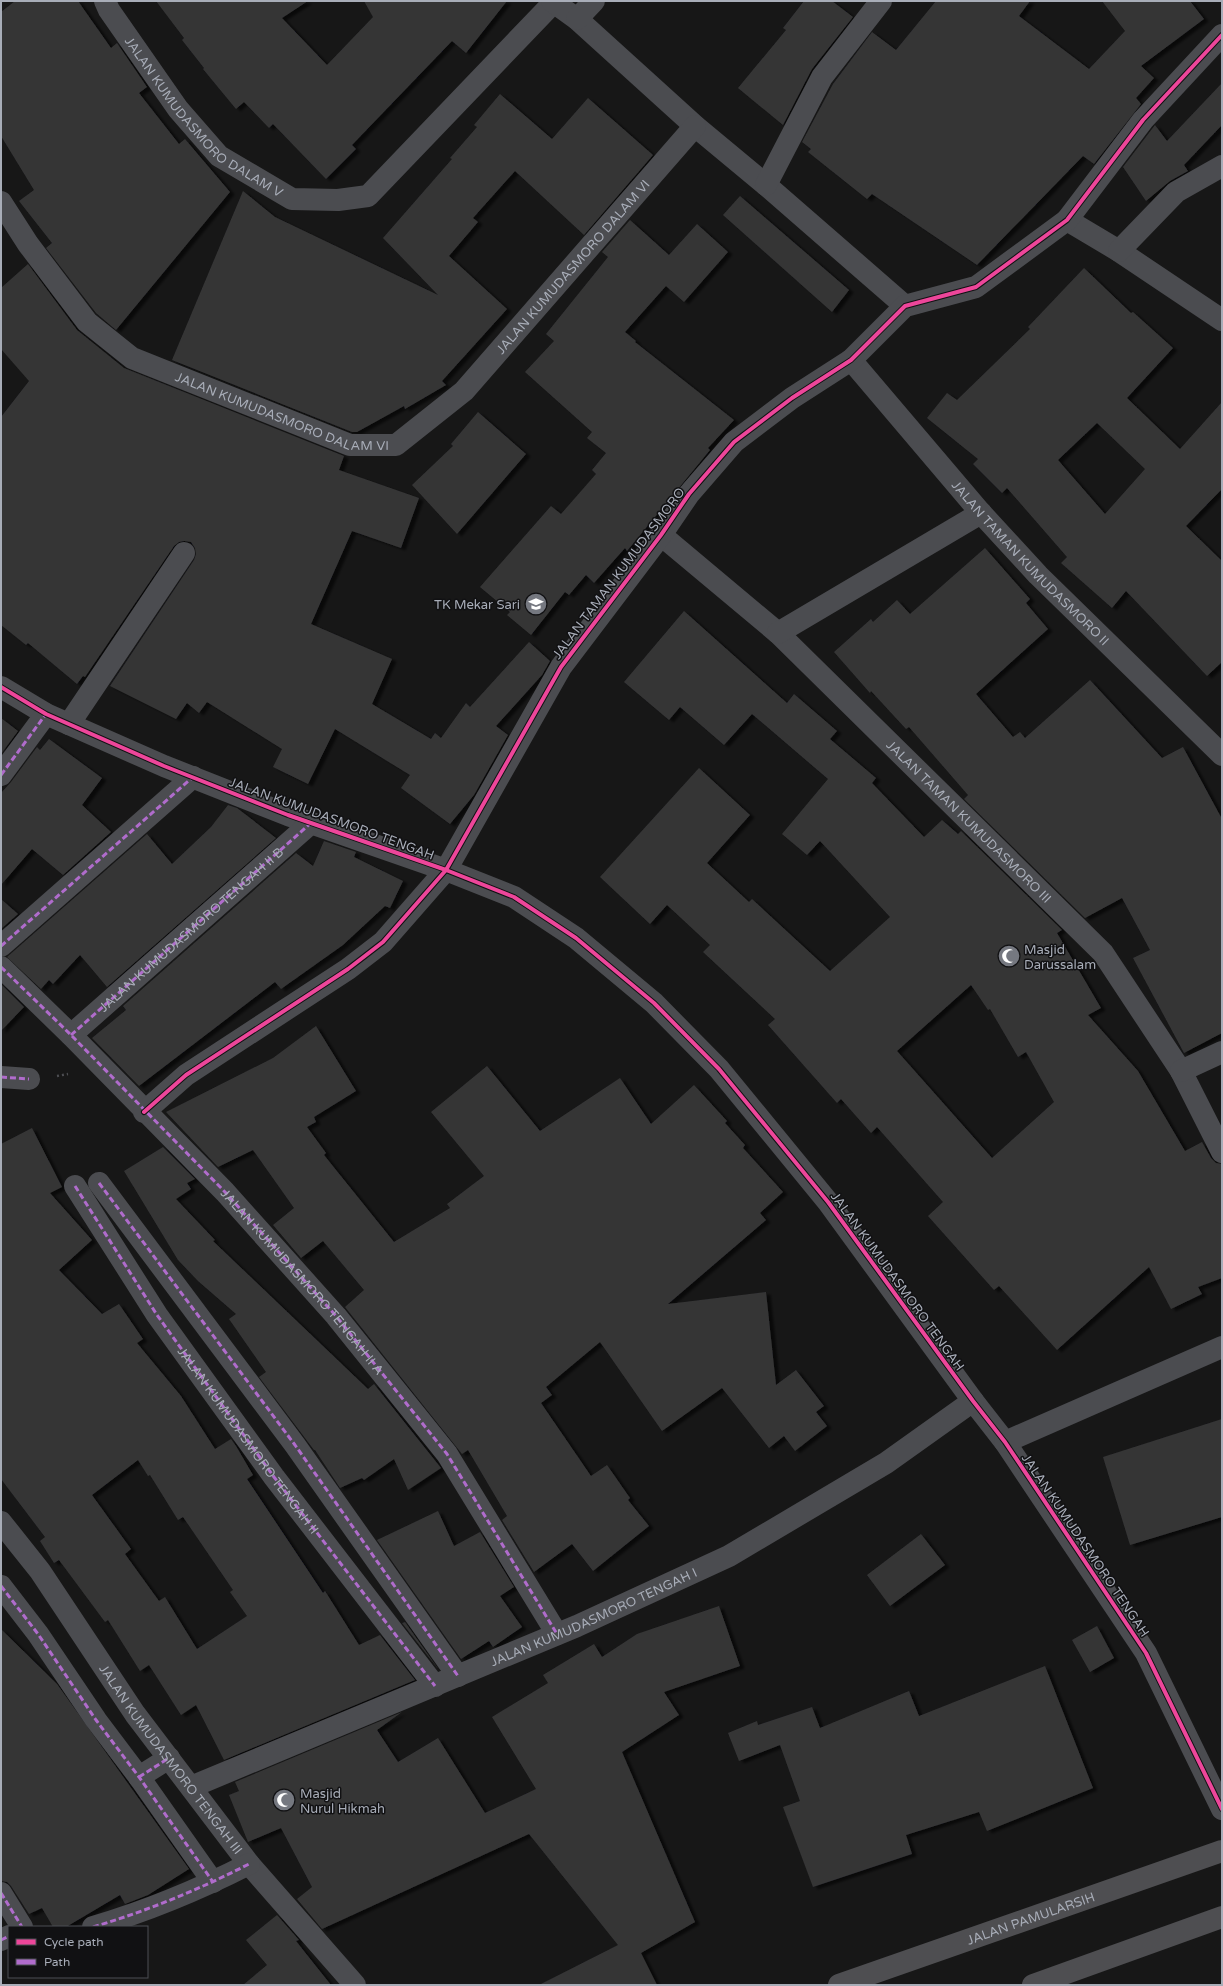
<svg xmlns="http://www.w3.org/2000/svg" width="1223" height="1986" font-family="'Varela Round',sans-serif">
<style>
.building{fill:#353536;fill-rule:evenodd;filter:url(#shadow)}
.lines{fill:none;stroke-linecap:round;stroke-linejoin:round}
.path{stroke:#4d4e52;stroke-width:2.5;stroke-dasharray:2 3;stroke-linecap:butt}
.minor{stroke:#4b4c50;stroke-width:22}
.highway{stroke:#4e4e51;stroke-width:22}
.quiet{stroke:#b06ccc;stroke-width:3;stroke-dasharray:6 3;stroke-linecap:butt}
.cycleway-casing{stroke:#111113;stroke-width:6}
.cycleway{stroke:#ed469a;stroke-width:4}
.labels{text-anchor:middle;stroke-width:3;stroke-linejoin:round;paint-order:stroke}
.street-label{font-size:13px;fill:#a8adb8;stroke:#111113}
.poi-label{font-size:13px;fill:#a8adb8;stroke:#111113;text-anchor:start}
</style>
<defs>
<filter id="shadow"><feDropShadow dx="4.5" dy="2.5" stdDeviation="1" flood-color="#0009"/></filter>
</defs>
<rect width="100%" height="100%" fill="#171717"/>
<!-- building -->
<g class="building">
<polygon points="15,1 78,1 111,48 117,43 147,87 139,93 179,144 185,139 230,192 116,330 96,313 46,248 52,243 19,201 34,190 1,136 1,12"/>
<polygon points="156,1 308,1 282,18 327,65 373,17 364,1 507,1 466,53 452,41 352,145 356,149 326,179 273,124 269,128 244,102 236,109 203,69 204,68 182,40 184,38"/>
<polygon points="804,1 832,1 853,17 812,69 783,125 738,88 786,30 783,28"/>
<polygon points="936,1 1030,1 1019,16 1089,69 1125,31 1102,1 1190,1 1204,19 1141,66 1154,78 1136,98 1141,104 1094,164 1083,156 977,265 872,194 867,199 808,152 811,149 802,142 833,84 872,32 896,50"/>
<polygon points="1222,83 1222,125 1184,165 1188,171 1170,181 1146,201 1123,167 1155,125 1167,141"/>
<polygon points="500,94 552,139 588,98 653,155 584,235 515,171 473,218 478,222 449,256 507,309 442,381 446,385 405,409 404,406 357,432 352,432 172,360 243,191 275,217 438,295 383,238 452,159 450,158 477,127 474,125"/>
<polygon points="740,196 849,290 832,312 723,215"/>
<polygon points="630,220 669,255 697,224 728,252 684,302 666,286 625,332 636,341 635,342 734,420 708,448 710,450 627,551 625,548 594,583 586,575 569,595 565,592 531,635 507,615 510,612 480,587 551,506 561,514 596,474 592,470 606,453 587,438 592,432 525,372 554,341 546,334 608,257 602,252"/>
<polygon points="28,264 77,330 124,368 344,456 339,470 419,498 401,548 352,531 311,624 392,659 372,704 431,739 435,733 441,738 466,703 470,707 529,642 550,661 542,675 496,726 508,735 474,795 450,824 401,788 410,775 335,729 308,784 273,767 282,749 207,702 199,713 187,703 176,719 110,686 194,560 196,554 195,548 191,542 184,541 179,542 174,546 85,677 83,676 77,684 28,643 26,645 1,625 1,417 29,381 1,349 1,288"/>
<path d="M1084,268L1131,313L1133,312L1173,348L1127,398L1180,449L1222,402V489L1186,526L1222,561V662L1207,676L1126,591L1112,608L1061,563L1067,557L1007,488L1002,493L973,464L978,459L927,418L947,393L957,400L1030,329L1028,327ZM1097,423L1145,469L1105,514L1058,460Z"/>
<polygon points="478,412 526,454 457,534 412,485 453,446 451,444"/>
<polygon points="985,548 1030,599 1026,603 1048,629 976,694 1013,737 1020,732 1025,738 1090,680 1162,758 1183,747 1222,819 1222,1033 1184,1053 1133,958 1150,950 1122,898 1085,918 964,799 968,795 909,727 906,729 871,691 870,693 834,652 871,619 873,622 897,600 910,614"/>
<path d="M684,611L787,703L794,694L837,731L830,739L876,778L872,783L924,837L942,820L958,834L961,831L1062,930L1057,933L1101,1008L1088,1015L1138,1071L1185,1151L1202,1142L1211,1158L1216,1163L1222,1164V1278L1198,1287L1202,1294L1171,1309L1149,1267L1057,1350L999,1286L994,1290L928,1216L943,1202L877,1127L871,1133L841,1099L837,1103L768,1025L775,1019L703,952L710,945L667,905L650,924L600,877L699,768L750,815L707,863L749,902L752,899L830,971L890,917L820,841L807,855L782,834L828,779L752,714L724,745L680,707L669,720L624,682ZM971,985L988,1010L990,1009L1018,1057L1026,1052L1054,1102L992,1158L897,1051Z"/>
<polygon points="1,718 18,731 1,754"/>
<polygon points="49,739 102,778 82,805 111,832 63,875 32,849 1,885 1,793 11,782 37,747 40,750"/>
<polygon points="228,805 237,808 276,838 107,987 80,955 53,984 49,980 41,989 7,957 147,834 172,864 211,827"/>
<polygon points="324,841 356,852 354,857 403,881 390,908 385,906 343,945 281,989 275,982 139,1086 92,1038 126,1010 123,1006 296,853 313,866"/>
<polygon points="1,899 18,914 1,929"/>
<polygon points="1,984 24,1007 1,1031"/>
<polygon points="316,1026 356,1091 314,1117 316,1122 307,1127 326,1153 324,1155 394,1242 450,1208 447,1204 484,1176 431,1112 487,1066 540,1131 620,1078 651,1124 694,1085 727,1121 725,1123 745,1145 743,1148 783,1192 760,1213 766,1220 668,1304 766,1292 776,1385 796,1370 824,1406 816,1412 827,1426 795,1451 784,1436 769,1448 722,1388 662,1431 600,1342 546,1387 552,1395 541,1403 591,1476 607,1465 630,1498 628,1500 649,1526 593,1571 572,1544 534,1572 502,1520 507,1516 468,1450 462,1454 345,1307 364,1290 323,1241 301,1258 273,1225 294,1208 253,1150 218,1167 166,1112 273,1058"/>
<path d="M32,1128L62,1187L50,1193L92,1240L59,1270L102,1314L119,1304L143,1339L137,1343L181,1396L215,1449L231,1439L236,1446L253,1475L247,1479L323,1593L325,1591L359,1645L380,1635L415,1680L224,1760L196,1705L181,1715L149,1665L140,1671L108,1620L105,1622L59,1560L54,1563L40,1541L45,1537L1,1479V1144ZM138,1460L148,1476L150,1475L178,1520L183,1517L233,1590L230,1592L247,1616L197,1649L165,1597L159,1601L125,1554L131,1549L92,1495Z"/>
<polygon points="163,1147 195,1179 187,1183 191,1189 176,1199 215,1240 213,1241 368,1389 374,1384 441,1468 408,1490 394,1459 364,1480 362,1478 340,1488 315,1450 314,1450 259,1377 266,1372 229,1319 236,1314 198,1281 178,1260 124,1171"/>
<polygon points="1222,1419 1222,1517 1130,1545 1103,1457"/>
<polygon points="438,1511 454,1546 480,1532 514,1587 500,1596 522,1627 493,1647 489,1641 461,1659 377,1540"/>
<polygon points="921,1534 945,1565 890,1606 867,1575"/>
<polygon points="719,1606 740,1666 664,1692 679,1715 622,1752 695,1922 641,1953 657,1985 539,1985 618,1945 529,1834 322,1929 297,1899 312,1887 281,1828 248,1842 229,1795 239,1791 235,1782 402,1712 377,1730 398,1762 438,1738 485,1813 536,1789 492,1717 548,1683 543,1675 594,1644 602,1657 637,1634"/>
<polygon points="405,1622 439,1670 402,1623"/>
<polygon points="1097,1626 1114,1658 1090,1672 1072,1640"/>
<polygon points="1,1629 57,1684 189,1869 148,1895 125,1904 120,1895 66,1927 53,1927 42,1908 29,1914 11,1886 7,1882 1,1881"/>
<polygon points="1045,1666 1093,1788 987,1831 979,1812 906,1835 912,1854 813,1887 783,1807 800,1801 780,1745 739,1761 728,1733 757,1721 758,1725 812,1707 820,1728 909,1691 919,1716"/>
<polygon points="277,1915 299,1940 296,1941 331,1985 243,1985 267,1965 246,1940"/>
</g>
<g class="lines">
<!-- path -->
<polyline class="path" points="57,1076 68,1074"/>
<!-- minor -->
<g class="minor">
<path id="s1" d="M105,1L109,10L178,109L219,156L292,199L338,200L368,196L554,2"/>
<polyline points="552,1 577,19 695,126 766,185 905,306"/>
<polyline points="577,19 594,1"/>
<polyline points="766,185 822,77 881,1"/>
<path id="s2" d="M1,202L28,244L87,322L132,358L350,445H396L464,391L695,126"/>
<polyline points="1067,220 1119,251 1222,320"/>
<polyline points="1119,251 1176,192 1222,166"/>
<path id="s3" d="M851,360L981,513L1038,575L1222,755"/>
<path id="s4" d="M661,535L778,633L1103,953L1181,1071L1222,1152"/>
<polyline points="778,633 981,513"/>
<polyline points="1,687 46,714 164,766 288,815 446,870 514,897 576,938 654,1003 719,1069 828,1202 973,1401 1005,1442 1146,1653 1222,1809"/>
<polyline points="69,724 184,553"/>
<polyline points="1,775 46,714"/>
<polyline points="1,946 193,777"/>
<path id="s5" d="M1,967L71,1035L225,1192L336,1316L447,1454L557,1634"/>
<polyline points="71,1035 311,823"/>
<polyline points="1181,1071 1222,1052"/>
<polyline points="1,1077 29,1079"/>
<polyline points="144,1112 186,1075 348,969 383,942 446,870 561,667 661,535 689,494 734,442 792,398 851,360 905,306 976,287 1067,220 1143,120 1222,35"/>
<polyline points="99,1183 295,1445 458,1676"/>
<path id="s6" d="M75,1186L157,1315L274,1477L435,1686"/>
<polyline points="1005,1442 1222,1347"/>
<path id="s7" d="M1,1522L40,1571L135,1714L249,1864L355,1985"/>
<polyline points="1,1586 38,1634 96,1720 139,1777 213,1882"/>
<polyline points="139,1777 169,1758"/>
<path id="s8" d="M191,1787L577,1626L729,1556L886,1463L973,1401"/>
<polyline points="1,1893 22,1927"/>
<path d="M93,1927C147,1911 198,1890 249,1864"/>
<polyline points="1,1940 9,1936"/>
</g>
<!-- highway -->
<g class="highway">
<path id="s9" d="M839,1985L1222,1851"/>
<polyline points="1033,1985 1222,1917"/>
</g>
<!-- quiet -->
<g class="quiet">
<polyline points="1,775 46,714"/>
<polyline points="1,946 193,777"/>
<polyline points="1,967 71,1035 225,1192 336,1316 447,1454 557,1634"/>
<path id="s10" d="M71,1035L311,823"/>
<polyline points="1,1077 29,1079"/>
<polyline points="99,1183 295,1445 458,1676"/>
<polyline points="75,1186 157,1315 274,1477 435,1686"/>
<polyline points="1,1586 38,1634 96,1720 139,1777 213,1882"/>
<polyline points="139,1777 169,1758"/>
<polyline points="1,1893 22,1927"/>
<path d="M93,1927C147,1911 198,1890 249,1864"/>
<polyline points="1,1940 9,1936"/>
</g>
<!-- cycleway casing -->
<g class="cycleway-casing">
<g id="cycleway">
<polyline points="1,687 46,714 164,766 288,815 446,870 514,897 576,938 654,1003 719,1069 828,1202 973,1401 1005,1442 1146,1653 1222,1809"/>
<polyline points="144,1112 186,1075 348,969 383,942 446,870 561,667 661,535 689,494 734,442 792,398 851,360 905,306 976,287 1067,220 1143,120 1222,35"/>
</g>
</g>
<!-- cycleway -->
<use href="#cycleway" class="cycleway"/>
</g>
<!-- icons -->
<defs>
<g id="school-disc" transform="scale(1.15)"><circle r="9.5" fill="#757880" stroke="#111113"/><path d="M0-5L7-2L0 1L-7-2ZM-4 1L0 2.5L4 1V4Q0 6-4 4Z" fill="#fff"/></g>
<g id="mosque-disc" transform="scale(1.15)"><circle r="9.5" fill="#757880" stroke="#111113"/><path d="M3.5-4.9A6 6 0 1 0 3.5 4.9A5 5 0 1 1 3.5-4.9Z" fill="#fff"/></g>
</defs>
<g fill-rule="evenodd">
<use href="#school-disc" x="536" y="604"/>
<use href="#mosque-disc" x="1009" y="956"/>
<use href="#mosque-disc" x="284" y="1800"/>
</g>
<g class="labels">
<!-- street labels -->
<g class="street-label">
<text dy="5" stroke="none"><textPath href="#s1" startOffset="155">JALAN KUMUDASMORO DALAM V</textPath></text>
<text dy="5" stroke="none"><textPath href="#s2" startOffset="738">JALAN KUMUDASMORO DALAM VI</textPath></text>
<text dy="5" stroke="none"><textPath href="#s2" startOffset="366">JALAN KUMUDASMORO DALAM VI</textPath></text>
<text dy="5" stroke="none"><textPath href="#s3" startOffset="271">JALAN TAMAN KUMUDASMORO II</textPath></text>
<text transform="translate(618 573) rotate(-53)" y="5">JALAN TAMAN KUMUDASMORO</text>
<text transform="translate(332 818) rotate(20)" y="5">JALAN KUMUDASMORO TENGAH</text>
<text dy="5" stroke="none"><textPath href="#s4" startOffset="421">JALAN TAMAN KUMUDASMORO III</textPath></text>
<text dy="5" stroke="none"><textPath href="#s10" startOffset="160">JALAN KUMUDASMORO TENGAH II B</textPath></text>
<text transform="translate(898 1281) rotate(54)" y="5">JALAN KUMUDASMORO TENGAH</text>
<text dy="5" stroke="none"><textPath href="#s5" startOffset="436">JALAN KUMUDASMORO TENGAH II A</textPath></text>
<text dy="5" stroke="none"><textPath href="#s6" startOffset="308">JALAN KUMUDASMORO TENGAH II</textPath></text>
<text transform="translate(1086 1545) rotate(56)" y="5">JALAN KUMUDASMORO TENGAH</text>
<text dy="5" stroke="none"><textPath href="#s8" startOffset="437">JALAN KUMUDASMORO TENGAH I</textPath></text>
<text dy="5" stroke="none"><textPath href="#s7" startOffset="292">JALAN KUMUDASMORO TENGAH III</textPath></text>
<text dy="5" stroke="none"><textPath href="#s9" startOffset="203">JALAN PAMULARSIH</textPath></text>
</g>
<!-- poi labels -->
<g class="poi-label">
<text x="520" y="609" text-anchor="end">TK Mekar Sari</text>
<text x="1024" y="954">Masjid<tspan x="1024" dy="15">Darussalam</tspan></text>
<text x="300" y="1798">Masjid<tspan x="300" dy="15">Nurul Hikmah</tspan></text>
</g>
</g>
<!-- border -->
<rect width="1223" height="1986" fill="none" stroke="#a8adb8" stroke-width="4"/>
<!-- legend -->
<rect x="8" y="1926" width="140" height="52" fill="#111113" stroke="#4d4f55"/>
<rect x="16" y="1939" width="20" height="6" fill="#ed469a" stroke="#4d4f55"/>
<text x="44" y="1946" font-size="12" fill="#a8adb8">Cycle path</text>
<rect x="16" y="1959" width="20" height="6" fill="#b06ccc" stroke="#4d4f55"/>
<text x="44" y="1966" font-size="12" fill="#a8adb8">Path</text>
</svg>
